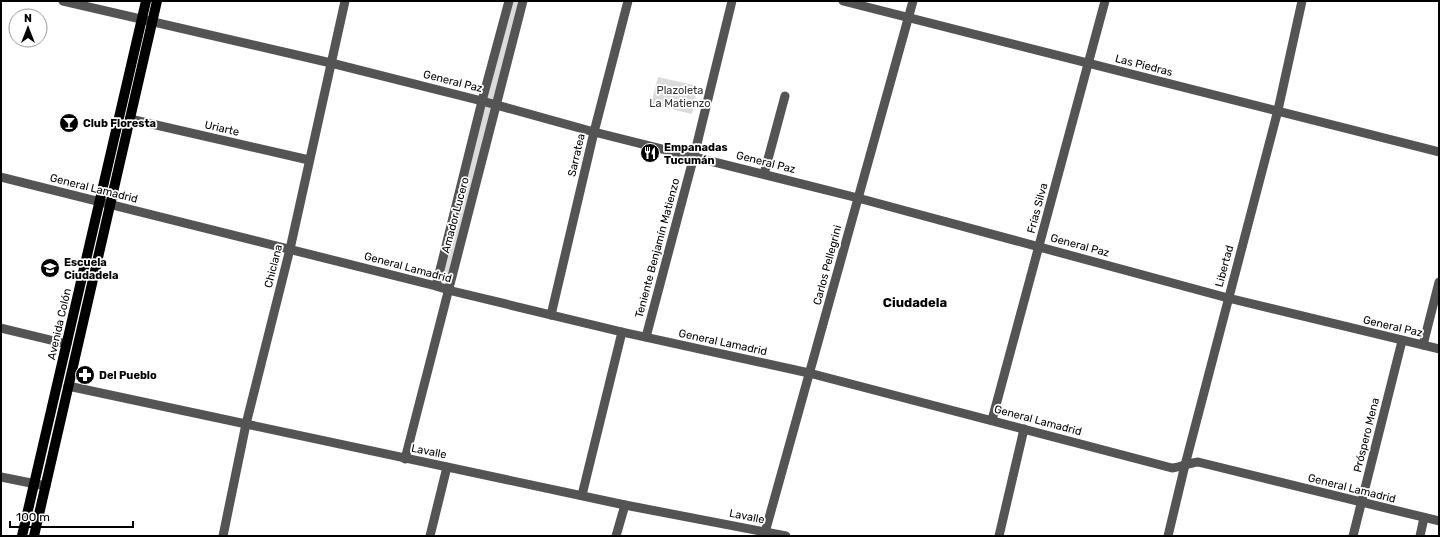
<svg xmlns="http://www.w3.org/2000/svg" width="1440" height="537" font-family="Rubik,sans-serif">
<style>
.green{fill:#dbdbdb}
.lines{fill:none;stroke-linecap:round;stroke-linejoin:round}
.minor{stroke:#545454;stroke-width:9}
.major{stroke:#000;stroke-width:10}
.labels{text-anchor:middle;stroke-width:3.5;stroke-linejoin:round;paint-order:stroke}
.street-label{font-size:11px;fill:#000;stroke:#fff}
.park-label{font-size:11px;fill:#323232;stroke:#fff}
.poi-label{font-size:11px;font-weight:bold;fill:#000;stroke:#fff;text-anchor:start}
.quarter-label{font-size:13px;font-weight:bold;fill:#000;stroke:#fff}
</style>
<rect width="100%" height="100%" fill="#fff"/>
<!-- green -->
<g class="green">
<polygon points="512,1 520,1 494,101 486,98"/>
<polygon points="658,77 698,86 692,114 651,104"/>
<polygon points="484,106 492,107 446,285 440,283"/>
</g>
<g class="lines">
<!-- minor -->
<g class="minor">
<polyline points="63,1 331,63 482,101 594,132 858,198 1228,298 1439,349"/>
<polyline points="843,1 1439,152"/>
<polyline points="130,119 309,160"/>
<polyline points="764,174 785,96"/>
<path d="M1,177L436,286L452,291L622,332L809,373L1172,468C1181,467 1189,463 1198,462L1439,521"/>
<polyline points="436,286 482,101 509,1"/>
<polyline points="551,315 594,132 628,1"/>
<polyline points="1,328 67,344"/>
<polyline points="646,337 694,156 732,1"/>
<polyline points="1423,345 1439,282"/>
<polyline points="68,386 625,505 786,536"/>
<polyline points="992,420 1105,1"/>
<polyline points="405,459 523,1"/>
<polyline points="1,477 46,486"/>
<polyline points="582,495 622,332"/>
<polyline points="223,536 246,424 290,249 345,1"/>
<polyline points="430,536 447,467"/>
<polyline points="616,536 625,505"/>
<polyline points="764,536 913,1"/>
<polyline points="999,536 1024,429"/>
<polyline points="1168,536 1185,465 1278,110 1302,1"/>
<polyline points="1353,536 1402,341"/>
<polyline points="1420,536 1424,518"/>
</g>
<!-- major -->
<g class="major">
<polyline points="22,536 146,1"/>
<polyline points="34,536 157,1"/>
</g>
</g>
<!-- icons -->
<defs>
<g id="bar-disc" transform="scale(1)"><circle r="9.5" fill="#000" stroke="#fff"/><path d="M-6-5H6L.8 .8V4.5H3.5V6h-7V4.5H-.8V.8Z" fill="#fff"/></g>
<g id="restaurant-disc" transform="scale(1)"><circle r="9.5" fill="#000" stroke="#fff"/><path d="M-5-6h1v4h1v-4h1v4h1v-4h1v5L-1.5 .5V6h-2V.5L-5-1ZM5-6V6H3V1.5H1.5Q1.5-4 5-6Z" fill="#fff"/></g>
<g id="school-disc" transform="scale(1)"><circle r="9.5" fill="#000" stroke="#fff"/><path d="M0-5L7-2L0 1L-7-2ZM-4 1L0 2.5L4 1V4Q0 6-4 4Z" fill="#fff"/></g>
<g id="pharmacy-disc" transform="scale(1)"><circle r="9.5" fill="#000" stroke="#fff"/><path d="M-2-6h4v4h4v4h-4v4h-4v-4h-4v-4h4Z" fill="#fff"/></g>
</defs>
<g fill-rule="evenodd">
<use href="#bar-disc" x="69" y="123"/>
<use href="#restaurant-disc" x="650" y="153"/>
<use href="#school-disc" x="50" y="268"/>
<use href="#pharmacy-disc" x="85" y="375"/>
</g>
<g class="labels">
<!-- street labels -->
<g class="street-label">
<text transform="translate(1144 65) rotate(14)" y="4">Las Piedras</text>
<text transform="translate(453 81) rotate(14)" y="4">General Paz</text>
<text transform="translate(222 128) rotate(13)" y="4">Uriarte</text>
<text transform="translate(576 155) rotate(-77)" y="4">Sarratea</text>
<text transform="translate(766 162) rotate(14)" y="4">General Paz</text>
<text transform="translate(94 188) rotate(14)" y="4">General Lamadrid</text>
<text transform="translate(1037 208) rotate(-75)" y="4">Frías Silva</text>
<text transform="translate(455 215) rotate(-75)" y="4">Amador Lucero</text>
<text transform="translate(1080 245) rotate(15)" y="4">General Paz</text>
<text transform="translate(657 248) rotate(-75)" y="4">Teniente Benjamín Matienzo</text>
<text transform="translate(827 265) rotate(-75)" y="4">Carlos Pellegrini</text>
<text transform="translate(273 266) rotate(-76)" y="4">Chiclana</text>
<text transform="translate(1224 266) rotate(-75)" y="4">Libertad</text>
<text transform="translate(408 267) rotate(15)" y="4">General Lamadrid</text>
<text transform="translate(59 324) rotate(-77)" y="4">Avenida Colón</text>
<text transform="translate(1393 326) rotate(13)" y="4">General Paz</text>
<text transform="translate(723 342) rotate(12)" y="4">General Lamadrid</text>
<text transform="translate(1038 420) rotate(15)" y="4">General Lamadrid</text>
<text transform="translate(1366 435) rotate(-76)" y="4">Próspero Mena</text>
<text transform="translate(429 451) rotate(11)" y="4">Lavalle</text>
<text transform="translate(1352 488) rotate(14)" y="4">General Lamadrid</text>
<text transform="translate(747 516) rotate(11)" y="4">Lavalle</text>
</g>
<!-- park labels -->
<g class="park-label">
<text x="680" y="94">Plazoleta<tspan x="680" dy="13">La Matienzo</tspan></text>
</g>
<!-- poi labels -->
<g class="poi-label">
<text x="83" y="127">Club Floresta</text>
<text x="664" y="151">Empanadas<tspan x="664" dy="13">Tucumán</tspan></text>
<text x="64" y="266">Escuela<tspan x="64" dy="13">Ciudadela</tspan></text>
<text x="99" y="379">Del Pueblo</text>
</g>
<!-- quarter labels -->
<g class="quarter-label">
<text x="915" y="307">Ciudadela</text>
</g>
</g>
<!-- border -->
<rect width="1440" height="537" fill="none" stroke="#000000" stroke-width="4"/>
<!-- north arrow -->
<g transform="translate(28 28)"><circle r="19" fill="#ffffff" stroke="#999999"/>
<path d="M0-3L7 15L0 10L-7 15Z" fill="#000000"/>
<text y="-6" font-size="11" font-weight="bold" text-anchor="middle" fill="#000000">N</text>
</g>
<!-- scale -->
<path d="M10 521v6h123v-6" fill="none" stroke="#000000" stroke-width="2"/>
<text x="16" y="521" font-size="12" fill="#000000" stroke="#ffffff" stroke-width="3" paint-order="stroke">100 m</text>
</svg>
